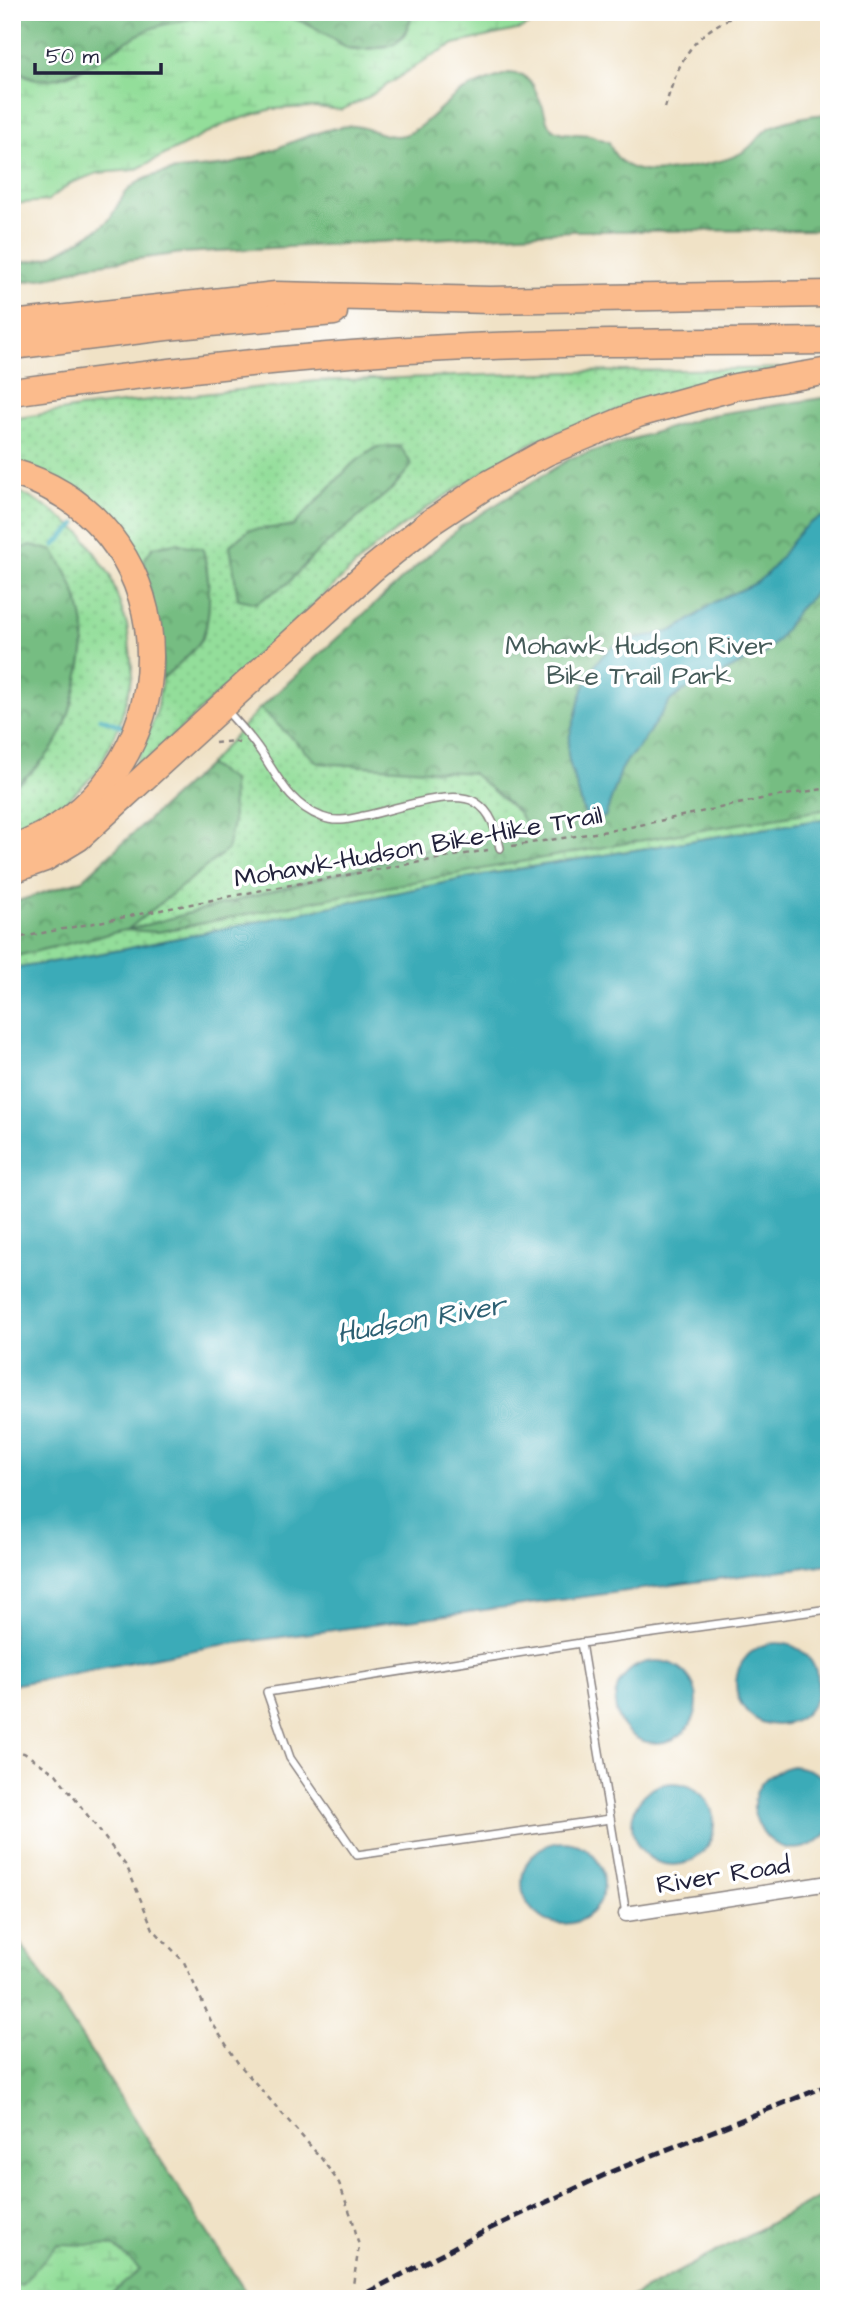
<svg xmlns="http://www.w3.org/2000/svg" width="841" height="2311" font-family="'Architects Daughter',sans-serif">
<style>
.grass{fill:url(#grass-dots);stroke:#5a806a;stroke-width:2}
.forest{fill:url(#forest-crowns);stroke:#4c705e;stroke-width:2}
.wetland{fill:url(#wetland-marsh);stroke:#5a806a;stroke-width:2}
.water{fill:#3babb8;stroke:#2e667a;stroke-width:2}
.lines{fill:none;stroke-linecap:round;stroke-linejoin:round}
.stream{stroke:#3babb8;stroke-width:5}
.service-casing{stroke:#898280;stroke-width:10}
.minor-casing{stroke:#898280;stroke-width:17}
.motorway-casing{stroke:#898280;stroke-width:29}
.path{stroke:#898280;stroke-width:2.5;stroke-dasharray:5 5;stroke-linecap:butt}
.service{stroke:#fff;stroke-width:7}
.minor{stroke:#fff;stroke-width:14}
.motorway{stroke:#fbbb8c;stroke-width:26}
.rail{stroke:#22223b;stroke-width:5;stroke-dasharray:10 5;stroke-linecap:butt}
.labels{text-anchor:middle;stroke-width:7;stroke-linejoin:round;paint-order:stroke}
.park-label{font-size:26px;fill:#445a58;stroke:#fff}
.street-label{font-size:26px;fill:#22223b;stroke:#fff}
.water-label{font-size:28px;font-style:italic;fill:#2d6073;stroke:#fff}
</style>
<defs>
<pattern id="grass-dots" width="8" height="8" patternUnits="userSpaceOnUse" patternTransform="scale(1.75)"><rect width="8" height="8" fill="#93de9a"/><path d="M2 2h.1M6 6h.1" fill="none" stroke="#7ebe86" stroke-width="1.8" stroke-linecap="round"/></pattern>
<pattern id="forest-crowns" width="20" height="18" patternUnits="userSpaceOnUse" patternTransform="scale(1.75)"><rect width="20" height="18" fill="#76bd82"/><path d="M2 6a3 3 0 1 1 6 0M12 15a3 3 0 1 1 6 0" fill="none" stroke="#60996c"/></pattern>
<pattern id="wetland-marsh" width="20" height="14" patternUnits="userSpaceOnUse" patternTransform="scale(1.75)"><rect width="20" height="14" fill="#93de9a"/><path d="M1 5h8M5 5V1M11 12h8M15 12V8" fill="none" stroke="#7ebe86"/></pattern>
</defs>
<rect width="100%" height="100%" fill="#fff"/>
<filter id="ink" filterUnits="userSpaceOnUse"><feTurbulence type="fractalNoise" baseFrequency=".0143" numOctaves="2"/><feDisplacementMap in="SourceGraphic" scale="14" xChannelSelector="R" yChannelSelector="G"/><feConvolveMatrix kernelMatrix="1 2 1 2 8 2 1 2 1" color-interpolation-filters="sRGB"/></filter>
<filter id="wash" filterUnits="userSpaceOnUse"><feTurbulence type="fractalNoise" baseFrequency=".00686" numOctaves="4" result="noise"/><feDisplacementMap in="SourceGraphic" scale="28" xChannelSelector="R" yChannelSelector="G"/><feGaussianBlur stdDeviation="1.57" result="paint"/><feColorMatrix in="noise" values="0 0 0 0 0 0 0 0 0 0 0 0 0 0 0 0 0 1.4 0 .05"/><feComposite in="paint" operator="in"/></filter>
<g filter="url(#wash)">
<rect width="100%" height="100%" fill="#f0e2c6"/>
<!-- grass -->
<g class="grass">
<polygon points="791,368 655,396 537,440 489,468 428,507 375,547 132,774 156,714 162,679 203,638 207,612 207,567 152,595 124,538 12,462 12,419 79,408 316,381 572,372"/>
<polygon points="829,406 829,818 477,876 120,950 12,969 12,920 83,902 215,769 208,765 260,708 270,716"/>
<polygon points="12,491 20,492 53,511 82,534 110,575 127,625 133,675 119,726 97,772 64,803 40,820 12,832"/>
</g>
<!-- forest -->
<g class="forest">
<polygon points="12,12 411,12 411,23 396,44 365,49 348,48 312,26 293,18 268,14 121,44 91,65 54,79 36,79 12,69"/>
<path d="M509,73L523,75L533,85L543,107L547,121L554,130L563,133L590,135L609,142C621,181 665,173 697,166C713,163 729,160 743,152C754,146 759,133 771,127C790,119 808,115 829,114V230L573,231L182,253L84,266L61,275L12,284V263C25,262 37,261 49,257C59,253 102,228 108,221C117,208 123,191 137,183C168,165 202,171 235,163C273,153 308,131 347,126C367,124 384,140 404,135C422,130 443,103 459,93C474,84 492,79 509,73Z"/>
<path d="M829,397V809C604,845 381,887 158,932L125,930L12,957V903L82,880L208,765L232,780L233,823L227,850L127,930L439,846L527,827L518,812L472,773L318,763L260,708L460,527L571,458L711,415Z"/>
<polygon points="400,446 412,465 393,488 315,554 287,584 256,603 238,599 230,545 249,530 293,526 352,464 377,447"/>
<path d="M175,543L203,549C209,576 213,610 203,636C199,648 173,669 162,679V657L144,560L153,547Z"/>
<path d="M31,545L54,551C68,573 80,599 84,626C87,651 71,719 57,741C48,756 28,778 12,787V673L18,627L12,594V552Z"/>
<polygon points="12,1929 250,2299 12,2299"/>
<polygon points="829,2192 829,2299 627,2299"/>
</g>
<!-- wetland -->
<g class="wetland">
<path d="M411,12H555L521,29L454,44L433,55L365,99L341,110L315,107L272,109L227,123L135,170L98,173L71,183L47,201L12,204V69C20,73 29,78 37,79C81,85 115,41 153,28C186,17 229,14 264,14C289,14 309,24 329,36C335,40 341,46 347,48C353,50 362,49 369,49C393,48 411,39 411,12Z"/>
<polygon points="58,2244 114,2246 140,2270 105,2299 12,2299 12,2283 21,2285"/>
</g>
<!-- water -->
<g class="water">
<path d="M829,515V579L797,611L778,640L761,657L746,661L709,681L683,691L670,701L639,747L623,765L605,817L589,820C582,812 582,805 579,795C576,781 570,769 568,755C567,741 571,731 575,718C581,693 588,666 610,649C628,635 651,638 671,631C686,625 697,615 710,605C724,595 742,591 757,582C785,563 793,522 829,515Z"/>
<polygon points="829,818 829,1564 215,1646 12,1685 12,969 120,950 477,876"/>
<circle cx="777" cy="1684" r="41"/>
<circle cx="656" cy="1702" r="41"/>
<path d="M792,1766C808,1768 819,1772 829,1785V1831C775,1890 712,1785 792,1766Z"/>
<circle cx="673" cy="1824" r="41"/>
<circle cx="563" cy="1883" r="41"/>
</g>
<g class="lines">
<!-- stream -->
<g class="stream">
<polyline points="55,545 76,524"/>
<polyline points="100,718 124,727"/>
</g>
</g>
</g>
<g filter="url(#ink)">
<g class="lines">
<!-- service casing -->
<g class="service-casing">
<g id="service">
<path d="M227,711C239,724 251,737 261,752C279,779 290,805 322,817C336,823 350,819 364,816C390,811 452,788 475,802C492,812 496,830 500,848"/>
<polyline points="581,1643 267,1692 290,1758 357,1855 610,1819"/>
<polyline points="626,1914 581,1643 829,1609"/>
</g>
</g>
<!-- minor casing -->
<g class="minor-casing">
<polyline id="minor" points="626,1914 829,1883"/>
</g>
<!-- motorway casing -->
<g class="motorway-casing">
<g id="motorway">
<polyline points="12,324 276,295 490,300 829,294"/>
<polyline points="12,346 166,327 334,312"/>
<path d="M12,392C156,372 301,355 446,348C573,342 701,342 829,341"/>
<path d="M12,472C199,527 193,787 12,849"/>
<polyline points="12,870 45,858 78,838 371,570 428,524 487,485 545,453 638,414 735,387 829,371"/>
</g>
</g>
<!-- path -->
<g class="path">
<path d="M665,108C679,58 693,31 745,12"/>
<polyline points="215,743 234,741 239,743"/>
<polyline points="512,846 626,828 766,798 829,788"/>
<polyline points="12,939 268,889 488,850"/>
<polyline points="12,1752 24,1753 56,1774 127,1867 153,1929 184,1962 211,2021 238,2063 321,2158 339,2183 353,2221 359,2246 353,2285"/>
</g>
<!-- service -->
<use href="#service" class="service"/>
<!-- minor -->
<use href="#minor" class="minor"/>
<!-- motorway -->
<use href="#motorway" class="motorway"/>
<!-- rail -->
<polyline class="rail" points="355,2299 489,2229 613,2171 829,2085"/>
</g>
</g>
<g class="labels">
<!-- park labels -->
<g class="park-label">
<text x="639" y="654">Mohawk Hudson River<tspan x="639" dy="30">Bike Trail Park</tspan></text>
</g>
<!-- street labels -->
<g class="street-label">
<text transform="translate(418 846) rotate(-10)" y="9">Mohawk-Hudson Bike-Hike Trail</text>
<text transform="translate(723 1874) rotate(-9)" y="9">River Road</text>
</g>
<!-- water labels -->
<g class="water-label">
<text transform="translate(421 1318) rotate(-10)" y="10">Hudson River</text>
</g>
</g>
<!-- margin -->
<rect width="841" height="2311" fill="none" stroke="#fff" stroke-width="42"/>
<!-- scale -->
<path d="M35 63v10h126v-10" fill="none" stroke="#22223b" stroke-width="3.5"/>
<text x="46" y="63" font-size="21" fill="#22223b" stroke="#ffffff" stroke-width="5" paint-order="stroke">50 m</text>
</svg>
